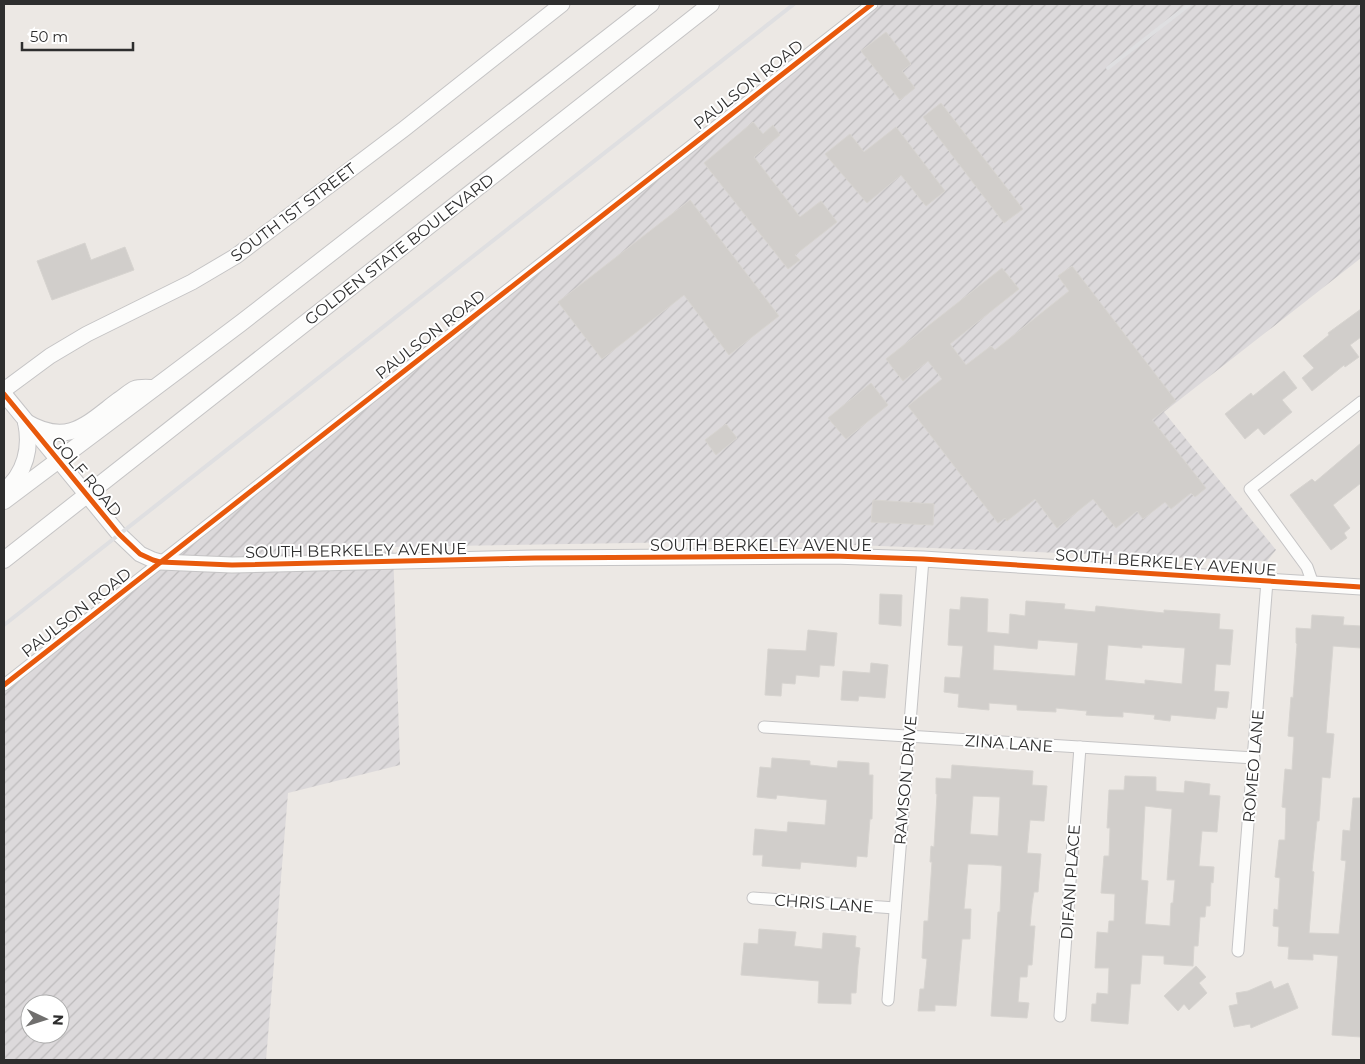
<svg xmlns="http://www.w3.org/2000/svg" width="1365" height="1064" font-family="Montserrat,sans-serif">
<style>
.industrial{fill:url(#industrial-furrows);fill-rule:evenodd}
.building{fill:#d1cecb;stroke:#d7d4d0;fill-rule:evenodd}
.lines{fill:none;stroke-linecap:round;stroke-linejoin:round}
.minor-casing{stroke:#c5c4c5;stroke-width:13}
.tertiary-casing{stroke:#c5c4c5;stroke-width:17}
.secondary-casing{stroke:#c5c4c5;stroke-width:18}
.minor{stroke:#fcfcfb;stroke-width:11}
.tertiary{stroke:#fcfcfb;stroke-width:15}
.secondary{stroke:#fcfcfb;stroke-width:16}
.rail{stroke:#dfdfe1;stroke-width:4}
.cycleway-casing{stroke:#fff;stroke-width:8}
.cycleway{stroke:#e8590c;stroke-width:5}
.labels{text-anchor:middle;stroke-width:4;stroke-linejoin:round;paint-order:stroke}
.street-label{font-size:16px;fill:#2e2e2e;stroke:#fff}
</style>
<defs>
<pattern id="industrial-furrows" width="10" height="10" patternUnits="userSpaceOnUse" patternTransform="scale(1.25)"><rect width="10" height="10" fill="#dcd9db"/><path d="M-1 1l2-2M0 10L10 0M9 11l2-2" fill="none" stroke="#bdbbbc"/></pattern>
</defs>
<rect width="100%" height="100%" fill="#ece8e4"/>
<!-- industrial -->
<path class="industrial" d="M881,4H1361V258L1164,412L1276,550L1267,561L752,541L393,547L400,765L288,793L266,1060H4V692ZM30,1004H60V1034H30Z"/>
<!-- building -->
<g class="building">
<polygon points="886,32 911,64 902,71 915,88 900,100 861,51"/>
<polygon points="941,103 1023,209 1004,223 923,117"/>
<polygon points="753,122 763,134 773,125 780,135 754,157 800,217 821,201 837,222 795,255 800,260 788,269 704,163"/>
<polygon points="896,127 945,191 926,206 901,175 867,203 825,154 850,134 864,152"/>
<polygon points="690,200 779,316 729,355 684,295 602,359 558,302"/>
<polygon points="85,243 91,260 125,247 134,270 52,300 37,261"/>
<polygon points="1072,266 1176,401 1152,420 1206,488 1195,497 1191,493 1171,509 1165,502 1143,519 1137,511 1116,528 1093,499 1057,528 1035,499 1007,521 1005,518 998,523 908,406 942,379 928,361 903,381 886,359 1002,268 1019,289 950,344 966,365 991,346 995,350 1069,291 1058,276"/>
<polygon points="1361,309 1361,337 1350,345 1359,357 1345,367 1344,365 1312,391 1302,378 1314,368 1303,356 1329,335 1328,333"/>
<polygon points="1284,371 1297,388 1282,400 1292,412 1264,435 1258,428 1245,439 1225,414 1251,393 1253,396"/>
<polygon points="871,383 888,405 846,439 828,418"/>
<polygon points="726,424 737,438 716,455 705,440"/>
<polygon points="1361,443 1361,483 1333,505 1350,528 1344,533 1347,538 1331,550 1290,495 1312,479 1315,482"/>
<polygon points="873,500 934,504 933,525 871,522"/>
<polygon points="880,594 902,595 901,626 879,624"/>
<path d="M961,597L988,599L987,632L1009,634L1010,614L1025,616L1026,601L1065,604L1064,609L1095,612L1096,606L1164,613V610L1220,614L1219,629L1233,630L1230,665L1216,664L1214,691L1229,692L1227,708L1217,707L1215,719L1171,715L1170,721L1154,719L1155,715L1123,712V717L1102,716L1086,715L1087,711L1056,708V712L1017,710V705L989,703V710L958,707L959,694L944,692L945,677L960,678L963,646L948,645L950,609L960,610ZM1038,640L1078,643L1075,676L993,670L994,645L1037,649ZM1108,645L1142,648V645L1185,648L1182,684L1145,680V684L1105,680Z"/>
<polygon points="1312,615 1344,617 1343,625 1361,626 1361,648 1333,646 1326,733 1334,734 1330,778 1322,777 1319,821 1317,821 1312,871 1314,872 1309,933 1339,934 1346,861 1341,860 1343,830 1350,831 1353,798 1361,798 1361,1037 1332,1035 1338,956 1313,954 1313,960 1288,959 1289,947 1278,946 1279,927 1273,926 1274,909 1278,910 1280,878 1275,877 1277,859 1279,840 1285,840 1286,808 1282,807 1285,769 1292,770 1294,737 1288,736 1291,697 1293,698 1297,644 1296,643 1296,628 1311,629"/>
<polygon points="808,630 837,633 834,666 820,665 819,677 796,675 795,684 782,683 781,696 765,695 768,649 806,651"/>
<polygon points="871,663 888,665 885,698 859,696 858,701 841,700 843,671 870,673"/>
<polygon points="772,758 810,761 810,765 837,768 838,761 869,763 869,775 873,775 872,819 870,819 867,857 857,856 856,867 801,862 800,869 762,866 763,855 753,855 755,829 787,832 788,822 825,825 827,800 777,795 776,799 757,797 760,767 771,768"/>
<path d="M952,765L1033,771L1032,785L1047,786L1044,821L1030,820L1027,853L1041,854L1038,892H1034L1032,904L1030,926H1035L1032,965H1028L1027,977H1020L1018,1002L1029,1003L1027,1018L991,1016L998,912H1000L1002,866L994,865L968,864L964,909H971L970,939H962L956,1006L935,1005V1011H918L920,989H924L927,959L922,958L924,921H928L932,862H930L931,846L934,847L937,794H936V778L951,779ZM973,796L1000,797L998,836L970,834Z"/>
<path d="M1125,776L1156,777V791L1184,793L1185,781L1210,784L1209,795L1220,796L1217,832L1202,831L1199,866L1214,867L1213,883L1211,882L1210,906H1206L1205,917H1200L1198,946H1194L1193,966L1164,964V956L1142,955L1140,984H1131L1128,1024L1091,1021L1092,1004H1096L1097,993L1108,994L1109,968H1095L1097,932L1108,933L1109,921H1114L1115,894L1101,893L1104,856H1109L1110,828H1107L1109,790H1124ZM1145,806L1172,809L1167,880H1175L1173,903H1171L1170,926L1145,924L1148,881L1141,880Z"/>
<polygon points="759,929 796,932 794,946 822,949 823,933 856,936 855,947 860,948 858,965 856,993 851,993 851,1004 818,1003 819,981 741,975 744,943 758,944"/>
<polygon points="1196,966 1206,977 1199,983 1207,993 1189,1010 1184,1004 1178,1011 1164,996"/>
<polygon points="1271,981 1274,989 1288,983 1298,1008 1251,1028 1250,1024 1234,1027 1229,1006 1238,1004 1236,993 1248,991"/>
</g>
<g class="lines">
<!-- minor casing -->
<g class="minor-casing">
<g id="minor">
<polyline points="1313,584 1307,567 1250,489 1361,402"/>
<polyline points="4,685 872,4"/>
<polyline points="764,727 1254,758"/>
<polyline points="753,898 895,908"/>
<polyline points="1238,951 1267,581"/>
<polyline points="888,1000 923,559"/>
<polyline points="1060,1016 1080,747"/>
</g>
</g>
<!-- tertiary casing -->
<g class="tertiary-casing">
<g id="tertiary">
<polyline points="4,390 50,356 87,334 192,282 236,256 404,129 562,4"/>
<polyline points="4,394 119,534 140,554 153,560 160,562 232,565 535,558 833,556 923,559 1361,587"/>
</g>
</g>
<!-- secondary casing -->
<g class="secondary-casing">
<g id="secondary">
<path d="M26,422C68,447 87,424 119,400C124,397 130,391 135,389C140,387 149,388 154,388"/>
<path d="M6,494C7,487 13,483 17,477C28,460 30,441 26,422"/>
<polyline points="4,501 241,323 651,4"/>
<polyline points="4,560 711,4"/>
</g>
</g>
<!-- minor -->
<use href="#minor" class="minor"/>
<!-- tertiary -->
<use href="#tertiary" class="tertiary"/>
<!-- secondary -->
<use href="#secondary" class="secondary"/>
<!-- rail -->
<g class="rail">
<polyline points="1108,68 1190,4"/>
<polyline points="4,625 794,4"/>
</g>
<!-- cycleway casing -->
<g class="cycleway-casing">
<g id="cycleway">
<polyline points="4,394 119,534 140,554 153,560 160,562 232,565 535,558 833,556 923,559 1361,587"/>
<polyline points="4,685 872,4"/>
</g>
</g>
<!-- cycleway -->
<use href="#cycleway" class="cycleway"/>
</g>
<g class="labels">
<!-- street labels -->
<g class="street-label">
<text transform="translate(748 84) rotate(-38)" y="6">PAULSON ROAD</text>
<text transform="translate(293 212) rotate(-37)" y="6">SOUTH 1ST STREET</text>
<text transform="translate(399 249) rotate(-38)" y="6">GOLDEN STATE BOULEVARD</text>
<text transform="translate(430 334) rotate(-38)" y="6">PAULSON ROAD</text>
<text transform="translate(87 476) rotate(50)" y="6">GOLF ROAD</text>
<text x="761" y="551">SOUTH BERKELEY AVENUE</text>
<text transform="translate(356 550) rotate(-1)" y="6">SOUTH BERKELEY AVENUE</text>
<text transform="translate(1166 562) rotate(4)" y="6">SOUTH BERKELEY AVENUE</text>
<text transform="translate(76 612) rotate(-38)" y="6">PAULSON ROAD</text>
<text transform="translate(1009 743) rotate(4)" y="6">ZINA LANE</text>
<text transform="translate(1253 766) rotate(-85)" y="6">ROMEO LANE</text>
<text transform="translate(905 780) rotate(-85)" y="6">RAMSON DRIVE</text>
<text transform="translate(1070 882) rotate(-86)" y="6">DIFANI PLACE</text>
<text transform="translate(824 903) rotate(4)" y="6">CHRIS LANE</text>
</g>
</g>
<!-- border -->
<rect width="1365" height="1064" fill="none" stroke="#2e2e2e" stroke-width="10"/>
<!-- north arrow -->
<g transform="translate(45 1019) rotate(94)"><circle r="24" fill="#ffffff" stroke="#ababab"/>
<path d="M0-4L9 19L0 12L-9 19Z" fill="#706f6e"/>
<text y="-8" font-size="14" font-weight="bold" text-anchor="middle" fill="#2e2e2e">N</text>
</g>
<!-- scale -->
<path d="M22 42v8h111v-8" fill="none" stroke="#2e2e2e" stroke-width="2.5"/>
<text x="30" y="42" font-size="15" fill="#2e2e2e" stroke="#ffffff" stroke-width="4" paint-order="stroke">50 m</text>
</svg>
